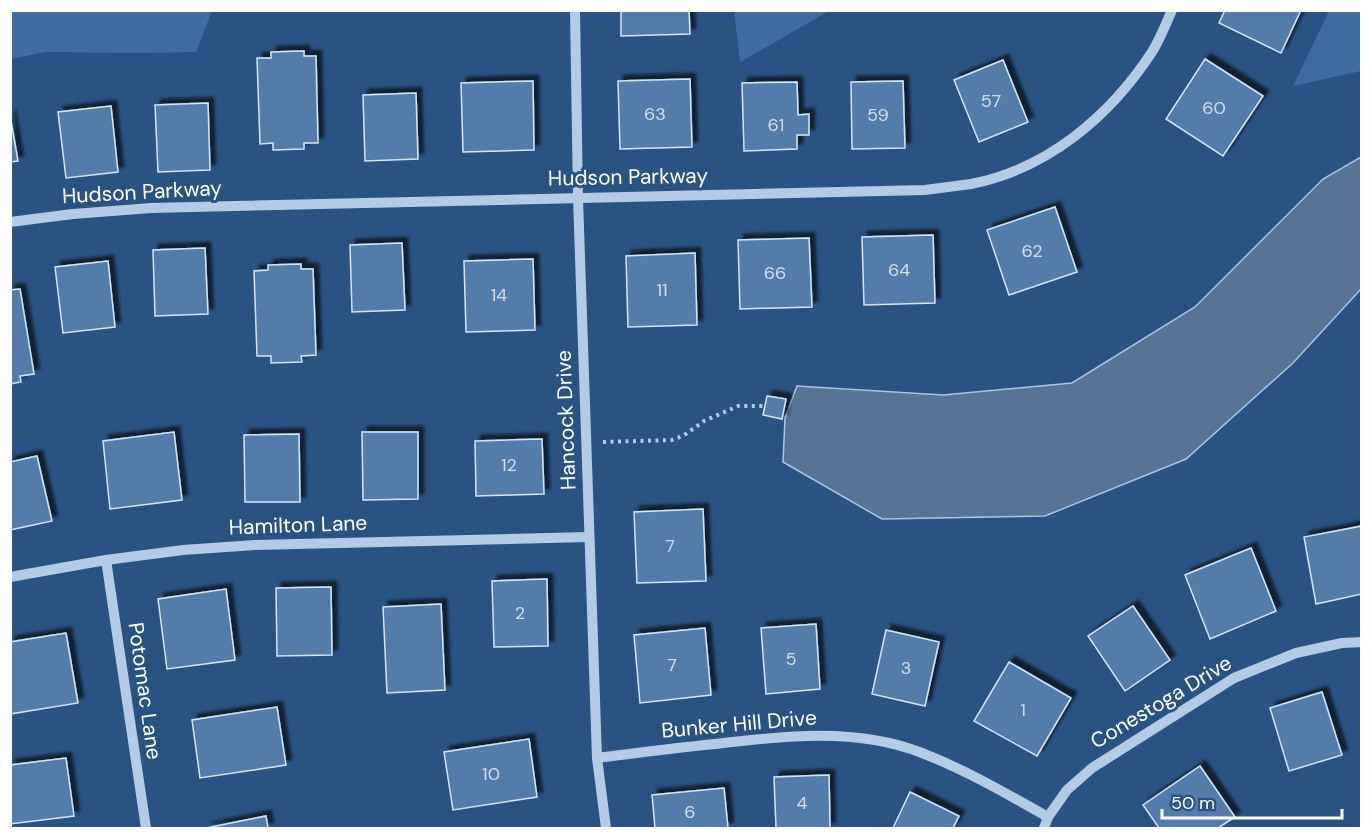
<svg xmlns="http://www.w3.org/2000/svg" width="1372" height="839" font-family="'DM Sans',sans-serif">
<style>
.green{fill:#3f6c9f}
.water{fill:#577395;stroke:#a8c6e6;stroke-width:1.5}
.building{fill:#537caa;stroke:#d6e5f5;stroke-width:1.5;filter:url(#shadow)}
.lines{fill:none;stroke-linecap:round;stroke-linejoin:round}
.path{stroke:#b3cbe6;stroke-width:4;stroke-dasharray:3 4.5;stroke-linecap:butt}
.minor{stroke:#b3cbe6;stroke-width:10}
.labels{text-anchor:middle;stroke-width:6;stroke-linejoin:round;paint-order:stroke}
.number-label{font-size:18px;fill:#d4deea}
.street-label{font-size:21px;fill:#fff;stroke:#2a5282}
</style>
<defs>
<filter id="shadow"><feDropShadow dx="5.5" dy="-5.5" stdDeviation="1.5" flood-color="#0009"/></filter>
</defs>
<rect width="100%" height="100%" fill="#2a5282"/>
<!-- green -->
<g class="green">
<polygon points="734,10 829,10 829,11 740,62"/>
<polygon points="10,11 11,10 212,11 196,52 139,53 45,52 11,59"/>
<polygon points="1329,11 1361,11 1361,71 1293,86"/>
</g>
<!-- water -->
<polygon class="water" points="1361,157 1361,289 1293,363 1186,459 1045,516 882,519 783,462 785,418 797,386 943,395 1072,383 1195,307 1323,179"/>
<!-- building -->
<g class="building">
<polygon points="621,10 689,10 690,34 621,36"/>
<polygon points="1225,10 1301,10 1281,53 1219,23"/>
<polygon points="304,51 304,56 316,56 318,143 304,143 304,149 273,150 273,143 260,144 257,58 271,58 271,52"/>
<polygon points="1205,59 1263,96 1223,156 1166,119"/>
<polygon points="1003,60 1028,122 979,142 954,80"/>
<polygon points="690,79 692,147 620,149 618,81"/>
<polygon points="533,81 534,150 463,152 461,83"/>
<polygon points="903,81 905,148 852,149 851,82"/>
<polygon points="797,82 798,115 809,114 809,135 797,135 797,149 744,151 742,83"/>
<polygon points="416,93 418,159 365,161 363,95"/>
<polygon points="208,103 210,170 158,172 155,105"/>
<polygon points="111,106 118,172 66,178 58,112"/>
<polygon points="10,115 18,161 10,162"/>
<polygon points="1055,207 1077,272 1009,295 987,230"/>
<polygon points="933,235 935,303 864,305 862,237"/>
<polygon points="809,238 812,307 740,309 738,240"/>
<polygon points="402,243 405,310 352,312 350,245"/>
<polygon points="205,248 208,314 155,316 153,250"/>
<polygon points="695,253 697,325 628,327 626,256"/>
<polygon points="533,259 535,330 466,332 464,261"/>
<polygon points="108,261 115,327 63,333 55,267"/>
<polygon points="301,264 301,269 313,269 316,355 301,356 302,362 271,363 271,356 257,356 254,271 268,270 268,265"/>
<polygon points="20,289 34,374 20,376 21,382 10,384 10,290"/>
<polygon points="767,396 786,399 782,419 763,415"/>
<polygon points="174,432 182,500 110,509 103,441"/>
<polygon points="362,432 418,432 418,499 363,500"/>
<polygon points="299,434 300,502 245,502 244,435"/>
<polygon points="542,439 544,494 476,496 475,441"/>
<polygon points="37,456 52,521 10,530 10,462"/>
<polygon points="703,509 706,581 637,583 634,512"/>
<polygon points="1362,526 1362,594 1316,604 1304,537"/>
<polygon points="1251,548 1276,611 1210,639 1185,575"/>
<polygon points="547,579 548,646 494,647 492,581"/>
<polygon points="331,587 332,655 277,656 276,588"/>
<polygon points="226,589 235,660 167,669 158,599"/>
<polygon points="441,604 445,690 387,693 383,607"/>
<polygon points="1133,606 1170,660 1125,691 1088,636"/>
<polygon points="816,624 820,689 766,694 761,628"/>
<polygon points="705,628 711,695 640,703 634,635"/>
<polygon points="886,630 939,642 925,706 872,694"/>
<polygon points="66,633 78,703 10,714 10,642"/>
<polygon points="1009,662 1071,698 1037,756 974,721"/>
<polygon points="1322,692 1342,755 1289,771 1270,708"/>
<polygon points="277,707 286,765 200,778 192,720"/>
<polygon points="529,739 537,797 453,810 444,752"/>
<polygon points="66,758 74,816 10,824 10,765"/>
<polygon points="1200,766 1235,817 1218,828 1159,828 1143,805"/>
<polygon points="829,775 830,828 776,828 774,777"/>
<polygon points="724,788 728,828 655,828 652,795"/>
<polygon points="910,792 959,816 953,828 893,828"/>
<polygon points="266,816 268,828 206,828"/>
</g>
<g class="lines">
<!-- path -->
<polyline class="path" points="603,442 672,440 683,436 704,421 738,406 765,406"/>
<!-- minor -->
<g class="minor">
<polyline points="575,10 578,198 597,758 606,828"/>
<path d="M10,222L73,214L151,208L925,190C940,188 956,186 971,184C1048,169 1110,116 1152,52C1160,39 1166,24 1172,10"/>
<polyline points="106,560 146,828"/>
<polyline points="10,577 106,560 183,550 255,545 589,537"/>
<path d="M597,758C636,753 675,748 715,744C783,736 856,727 922,753C966,770 1007,794 1048,817"/>
<polyline points="1044,828 1048,817 1067,790 1092,768 1234,678 1296,653 1342,643 1362,642"/>
</g>
</g>
<g class="labels">
<!-- number labels -->
<g class="number-label">
<text x="991" y="107">57</text>
<text x="1214" y="114">60</text>
<text x="655" y="120">63</text>
<text x="878" y="121">59</text>
<text x="776" y="131">61</text>
<text x="1032" y="257">62</text>
<text x="899" y="276">64</text>
<text x="775" y="279">66</text>
<text x="662" y="296">11</text>
<text x="499" y="301">14</text>
<text x="509" y="471">12</text>
<text x="670" y="552">7</text>
<text x="520" y="619">2</text>
<text x="791" y="665">5</text>
<text x="672" y="671">7</text>
<text x="906" y="674">3</text>
<text x="1023" y="716">1</text>
<text x="491" y="780">10</text>
<text x="802" y="809">4</text>
<text x="690" y="818">6</text>
</g>
<!-- street labels -->
<g class="street-label">
<text transform="translate(628 177) rotate(-1)" y="7">Hudson Parkway</text>
<text transform="translate(142 192) rotate(-3)" y="7">Hudson Parkway</text>
<text transform="translate(566 420) rotate(-92)" y="7">Hancock Drive</text>
<text transform="translate(298 525) rotate(-2)" y="7">Hamilton Lane</text>
<text transform="translate(145 691) rotate(82)" y="7">Potomac Lane</text>
<text transform="translate(1161 702) rotate(-31)" y="7">Conestoga Drive</text>
<text transform="translate(739 724) rotate(-5)" y="7">Bunker Hill Drive</text>
</g>
</g>
<!-- border -->
<rect width="1372" height="839" fill="none" stroke="#ffffff" stroke-width="24"/>
<!-- scale -->
<path d="M1162 809v9h180v-9" fill="none" stroke="#ffffff" stroke-width="3"/>
<text x="1171" y="809" font-size="18" fill="#ffffff" stroke="#2a5282" stroke-width="4.5" paint-order="stroke">50 m</text>
</svg>
